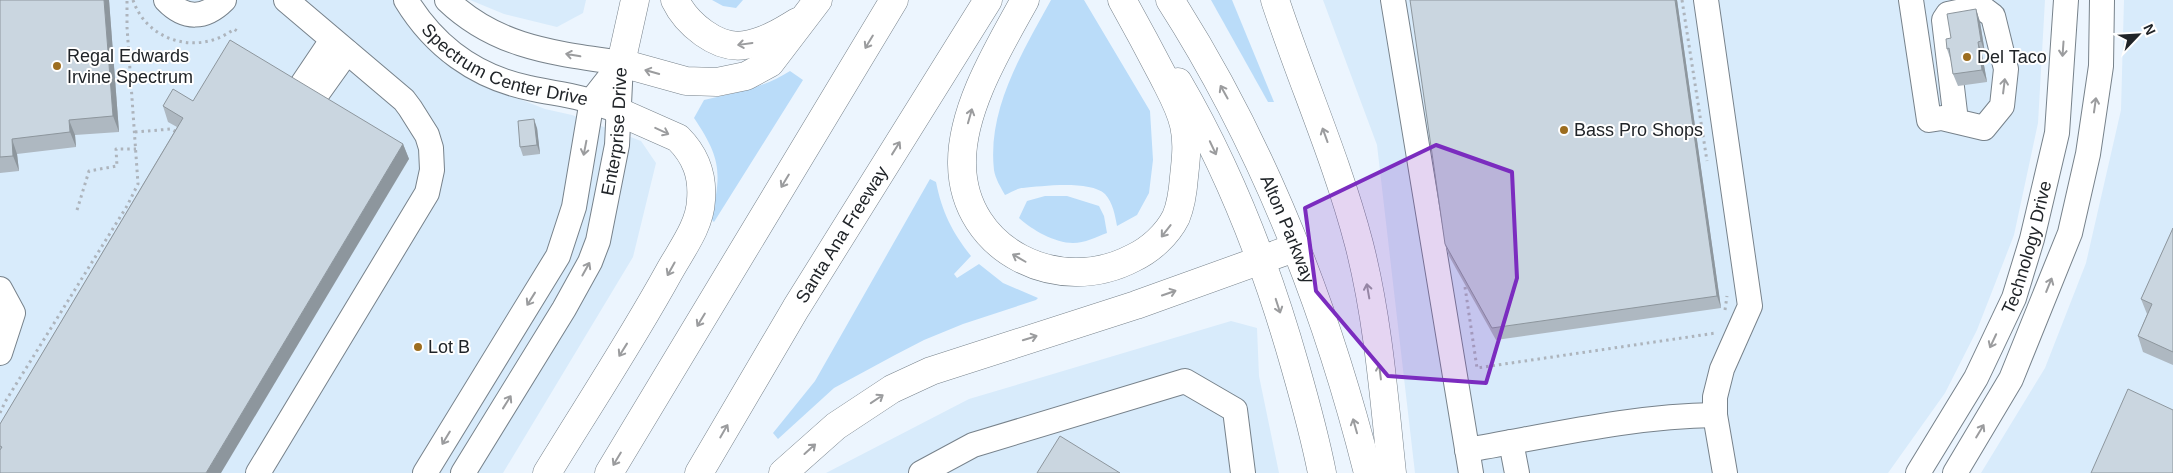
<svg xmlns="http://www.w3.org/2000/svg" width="2173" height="473" font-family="Arial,sans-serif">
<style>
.built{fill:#d8ebfb}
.green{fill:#badcf9}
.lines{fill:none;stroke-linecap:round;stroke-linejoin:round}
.minor-casing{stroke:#77828b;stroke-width:26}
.major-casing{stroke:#77828b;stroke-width:29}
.highway-casing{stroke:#77828b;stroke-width:29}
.path{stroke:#adb4bc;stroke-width:3;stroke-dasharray:2.5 4;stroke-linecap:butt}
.minor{stroke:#fff;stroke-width:24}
.major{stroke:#fff;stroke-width:28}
.highway{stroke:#fff;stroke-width:28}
.wall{fill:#aeb8c1}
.shaded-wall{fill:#8d969d}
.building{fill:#cad6e0;stroke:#8d969d}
.oneway{stroke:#9b9c9e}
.marked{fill:#7b2cbf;fill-opacity:0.2;stroke:#7b2cbf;stroke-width:4;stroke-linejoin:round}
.poi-dot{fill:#9c6d1f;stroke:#fff;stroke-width:2}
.labels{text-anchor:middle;stroke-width:4;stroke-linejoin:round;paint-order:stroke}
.poi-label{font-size:18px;fill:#202428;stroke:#fff;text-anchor:start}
.street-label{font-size:18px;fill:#202428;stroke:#fff}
</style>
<rect width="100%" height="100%" fill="#ecf5fe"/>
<!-- built -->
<g class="built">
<polygon points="0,0 407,0 432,41 469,79 545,109 572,115 641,141 656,163 633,257 503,473 0,473"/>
<polygon points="470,0 586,0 583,13 557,27 504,14"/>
<polygon points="1323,0 2045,0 2038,123 2014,235 1977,330 1945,393 1888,473 1415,473 1377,145"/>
<polygon points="2124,0 2173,0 2173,473 1981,473 2045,368 2086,263 2121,110"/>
<polygon points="1231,321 1257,328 1259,376 1279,473 826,473 969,399"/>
</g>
<!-- green -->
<g class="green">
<polygon points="712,0 743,0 736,8 723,6"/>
<path d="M1051,0H1084L1150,111L1153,160L1149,193L1137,215L1117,226C1115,215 1113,203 1105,194C1090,180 1042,186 1023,188C1017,188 1010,193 1005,195C1001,188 995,178 994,170C987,109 1023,51 1051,0Z"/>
<polygon points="1211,0 1232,0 1274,102 1268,102"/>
<path d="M790,71L803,80L714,222L711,219C722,173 721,158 694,118L704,100C734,93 764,88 790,71Z"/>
<path d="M930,179L936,182C942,212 952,232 971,256L954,274L957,278L979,264L1003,283L1038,298L1036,300L963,324L924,340L895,355L834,388L778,439L773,433L815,381Z"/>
<path d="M1045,196H1067L1099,206L1104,216L1107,233C1096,237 1085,243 1073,243C1055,243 1032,230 1019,218L1027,201Z"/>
</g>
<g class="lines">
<!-- minor casing -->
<g class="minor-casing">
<g id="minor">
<path d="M166,0C185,20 205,19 224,0"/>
<path id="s1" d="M406,0C434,46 476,77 529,88C555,94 583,96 607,107"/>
<path d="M447,0C497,48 555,53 621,63"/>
<polyline points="1393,0 1471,473"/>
<polyline points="1706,0 1750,306 1722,369 1715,397 1715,415 1725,473"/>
<polyline points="1911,0 1929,120 1942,118 1984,128 2002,106 2006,69 1993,16 1981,7 1948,14 1944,20 1956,121"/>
<polyline points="297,92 332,40"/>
<polyline points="312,101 347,52"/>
<polyline points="0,289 13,313 0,353"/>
<polyline points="1511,442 1517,473"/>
<path d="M1467,450C1549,436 1632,416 1715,415"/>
<polyline points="258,473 427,193 432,170 431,148 427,135 410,108 404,100 286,0"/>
<polyline points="425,473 558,256 574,207 592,100 621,63"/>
<path id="s2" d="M463,473L564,309L590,262L598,241L617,145L621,63"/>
<polyline points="921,473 973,445 1185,381 1235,410 1243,473"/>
<path id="s3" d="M1918,473L1976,378L2014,298L2032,239L2057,133L2066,0"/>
<polyline points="1955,473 2011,379 2070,233 2088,154 2101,66 2102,0"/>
</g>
</g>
<!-- major casing -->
<g class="major-casing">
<g id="major">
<path id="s4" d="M1170,0C1263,145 1326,306 1368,473"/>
<polyline points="621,63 635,0"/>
<path d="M1178,82C1230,171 1267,267 1295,366C1305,401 1315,437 1322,473"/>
</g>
</g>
<!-- highway casing -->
<g class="highway-casing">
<g id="highway">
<path d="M675,0C686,23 717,50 745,45C764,42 781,32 797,22"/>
<path d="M1025,0C999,47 961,109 962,164C963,251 1059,297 1133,258C1150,250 1167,235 1176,217C1181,205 1183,190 1184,177C1186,159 1188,142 1184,125C1180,107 1171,92 1163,76C1150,51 1136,25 1122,0"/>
<path d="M1275,0C1302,82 1337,160 1359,244C1378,318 1384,397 1392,473"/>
<polyline points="621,63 686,81 717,82 746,76 770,63 818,0"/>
<path d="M547,473C588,406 631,341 669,272C681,250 700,226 701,200C703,175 696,156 678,138L617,111"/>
<polyline points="609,473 894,0"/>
<path id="s5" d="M699,473L796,308L988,0"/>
<polyline points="783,473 836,426 892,389 931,371 1136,305 1297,247"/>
</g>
</g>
<!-- path -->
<g class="path">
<path d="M133,0C147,42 199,56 234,29L240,33"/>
<polyline points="1682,0 1707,161"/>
<polyline points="135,132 171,129 178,133"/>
<polyline points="77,210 89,171 117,166 116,149 136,149"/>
<polyline points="1465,287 1477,368 1716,333"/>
<polyline points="1725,310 1727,296"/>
<polyline points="0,413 5,402 127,206 138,184 127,27 127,0"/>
</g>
<!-- minor -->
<use href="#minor" class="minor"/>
<!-- major -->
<use href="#major" class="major"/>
<!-- highway -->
<use href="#highway" class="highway"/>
</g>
<!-- wall -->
<g class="wall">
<polygon points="0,0 109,0 119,132 75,135 76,147 17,154 19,171 0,173"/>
<polygon points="1677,0 1721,308 1496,340 1449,256 1445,244"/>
<polygon points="1976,9 1980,22 1985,53 1982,54 1987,82 1958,86 1953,74 1951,61 1947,49 1951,38"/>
<polygon points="193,101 403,144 409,159 0,473 0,424 177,127 168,122 163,106"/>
<polygon points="537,128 540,154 523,156 520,147"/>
<polygon points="2173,228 2173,365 2143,352 2138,336 2147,314 2141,299"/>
</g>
<!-- shaded-wall -->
<g class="shaded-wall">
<polygon points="104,0 109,0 119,132 113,116"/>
<polygon points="1675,0 1677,0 1721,308 1717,296"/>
<polygon points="1976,9 1980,22 1985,53 1981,41"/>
<polygon points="1978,42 1982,54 1987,82 1982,70"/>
<polygon points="534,119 537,128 540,154 537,145"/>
<polygon points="69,120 75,135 76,147 70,132"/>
<polygon points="12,139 17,154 19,171 13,156"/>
<polygon points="403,144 409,159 221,473 206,473"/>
</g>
<!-- building -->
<g class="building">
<polygon points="0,0 104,0 113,116 69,120 70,132 12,139 13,156 0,157"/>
<polygon points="1410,0 1675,0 1717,296 1492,328 1445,244"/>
<polygon points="1976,9 1981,41 1978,42 1982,70 1953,74 1949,48 1947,49 1946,39 1951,38 1947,14"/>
<polygon points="230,40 403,144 206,473 0,473 0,450 2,447 0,446 0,424 183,118 163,106 173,89 193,101"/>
<polygon points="534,119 537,145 520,147 518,121"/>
<polygon points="2173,228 2173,352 2138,336 2152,304 2141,299"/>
<polygon points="2128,389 2173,410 2173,473 2091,473"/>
<polygon points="1060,436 1120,473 1037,473"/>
</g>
<!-- one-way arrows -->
<defs><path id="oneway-shaft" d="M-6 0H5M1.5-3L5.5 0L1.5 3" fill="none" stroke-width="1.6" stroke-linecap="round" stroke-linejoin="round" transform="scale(1.25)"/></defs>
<g class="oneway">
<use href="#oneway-shaft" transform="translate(869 42) rotate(121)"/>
<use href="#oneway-shaft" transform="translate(745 44) rotate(172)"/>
<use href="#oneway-shaft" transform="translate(2063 49) rotate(94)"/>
<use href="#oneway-shaft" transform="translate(573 55) rotate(-170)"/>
<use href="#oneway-shaft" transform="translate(652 72) rotate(-164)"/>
<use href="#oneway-shaft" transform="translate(2004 86) rotate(-83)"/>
<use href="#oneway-shaft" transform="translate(1224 92) rotate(-119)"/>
<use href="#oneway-shaft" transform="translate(2095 105) rotate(-82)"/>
<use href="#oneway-shaft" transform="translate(970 116) rotate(-74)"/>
<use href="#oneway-shaft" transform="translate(662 131) rotate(25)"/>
<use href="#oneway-shaft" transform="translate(1325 135) rotate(-110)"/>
<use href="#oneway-shaft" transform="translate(585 148) rotate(101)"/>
<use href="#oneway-shaft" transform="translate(896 148) rotate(-58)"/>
<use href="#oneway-shaft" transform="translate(1213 148) rotate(65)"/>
<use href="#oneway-shaft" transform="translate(785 181) rotate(121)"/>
<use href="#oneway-shaft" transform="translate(1166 231) rotate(128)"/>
<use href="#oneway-shaft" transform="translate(1019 258) rotate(-150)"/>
<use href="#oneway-shaft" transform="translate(586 269) rotate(-61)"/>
<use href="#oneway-shaft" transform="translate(671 269) rotate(119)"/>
<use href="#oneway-shaft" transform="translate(2049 285) rotate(-68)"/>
<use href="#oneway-shaft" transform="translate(1368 291) rotate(-100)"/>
<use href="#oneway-shaft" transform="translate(1169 293) rotate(-19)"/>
<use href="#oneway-shaft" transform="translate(531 299) rotate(122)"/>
<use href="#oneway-shaft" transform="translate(1278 306) rotate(72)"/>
<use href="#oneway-shaft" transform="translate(701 320) rotate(121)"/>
<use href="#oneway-shaft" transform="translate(1030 338) rotate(-17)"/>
<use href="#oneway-shaft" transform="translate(1993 341) rotate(115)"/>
<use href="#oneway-shaft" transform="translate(623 350) rotate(122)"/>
<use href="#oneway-shaft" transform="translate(1380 372) rotate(-97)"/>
<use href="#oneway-shaft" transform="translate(877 399) rotate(-34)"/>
<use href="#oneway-shaft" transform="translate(507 402) rotate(-58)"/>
<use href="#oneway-shaft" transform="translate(1355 426) rotate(-106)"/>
<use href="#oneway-shaft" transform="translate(724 431) rotate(-60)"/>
<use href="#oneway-shaft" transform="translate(1980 431) rotate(-59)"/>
<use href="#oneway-shaft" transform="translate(446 438) rotate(121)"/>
<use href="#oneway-shaft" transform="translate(810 449) rotate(-42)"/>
<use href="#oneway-shaft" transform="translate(617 459) rotate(121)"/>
</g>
<!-- marked area -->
<path class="marked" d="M1436,145L1512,172L1517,278L1486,383L1388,376L1316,291L1305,208Z"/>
<!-- markers -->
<g class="poi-dot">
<circle cx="1967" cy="57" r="5"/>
<circle cx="57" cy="66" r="5"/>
<circle cx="1564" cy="130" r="5"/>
<circle cx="418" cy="347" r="5"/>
</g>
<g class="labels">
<!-- poi labels -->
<g class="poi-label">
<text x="67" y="62">Regal Edwards<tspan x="67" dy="21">Irvine Spectrum</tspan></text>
<text x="1977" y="63">Del Taco</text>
<text x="1574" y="136">Bass Pro Shops</text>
<text x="428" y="353">Lot B</text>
</g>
<!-- street labels -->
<g class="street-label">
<text dy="6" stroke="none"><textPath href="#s1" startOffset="124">Spectrum Center Drive</textPath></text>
<text dy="6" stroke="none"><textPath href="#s2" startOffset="380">Enterprise Drive</textPath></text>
<text dy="6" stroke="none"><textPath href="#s4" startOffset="258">Alton Parkway</textPath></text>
<text dy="6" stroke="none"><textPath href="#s5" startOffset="278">Santa Ana Freeway</textPath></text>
<text dy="6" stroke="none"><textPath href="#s3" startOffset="252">Technology Drive</textPath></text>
</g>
</g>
<!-- north arrow -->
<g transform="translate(2138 35) rotate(65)" stroke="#ffffff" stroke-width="4" paint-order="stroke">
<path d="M0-4L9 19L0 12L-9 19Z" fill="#202428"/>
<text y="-8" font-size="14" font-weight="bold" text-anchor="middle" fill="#202428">N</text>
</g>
</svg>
